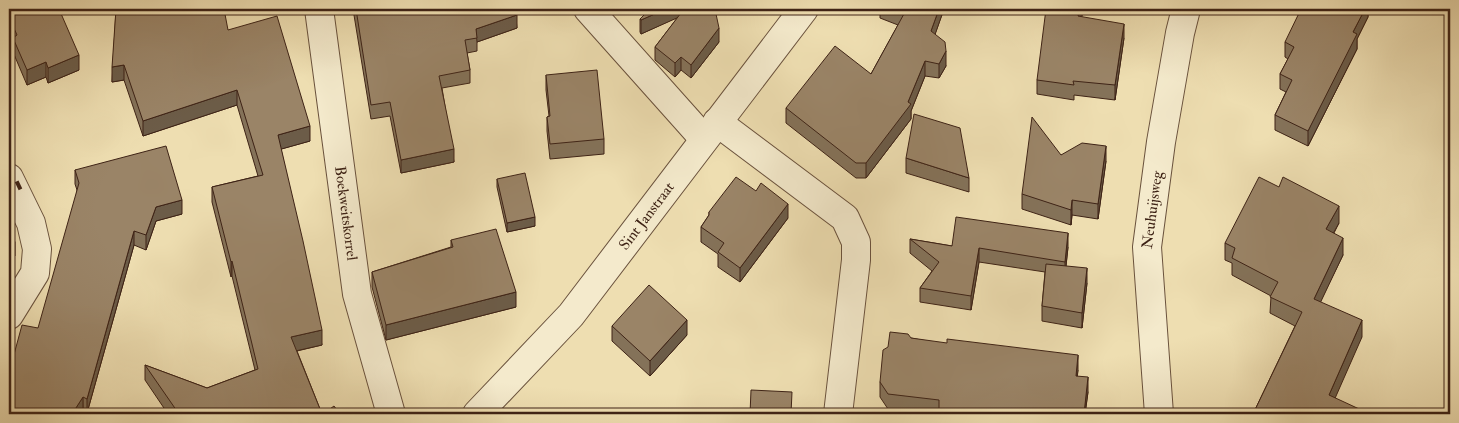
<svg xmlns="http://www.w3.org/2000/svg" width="1459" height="423" font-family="'IM FELL Double Pica',serif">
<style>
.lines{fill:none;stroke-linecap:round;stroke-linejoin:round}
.minor-casing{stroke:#6a523d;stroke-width:30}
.minor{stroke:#f4eacc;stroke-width:28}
.rail{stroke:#3e2316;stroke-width:4;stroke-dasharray:9 9;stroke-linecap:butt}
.wall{fill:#847259;stroke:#3e2316}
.shaded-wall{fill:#6c5c48;stroke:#3e2316}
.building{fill:#9a8467;stroke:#3e2316}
.labels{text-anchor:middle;stroke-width:4.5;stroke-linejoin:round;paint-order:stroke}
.street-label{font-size:15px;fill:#3e2316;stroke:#f4eacc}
</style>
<rect width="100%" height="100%" fill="#eedeb1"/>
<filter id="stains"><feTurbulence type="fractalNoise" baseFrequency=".004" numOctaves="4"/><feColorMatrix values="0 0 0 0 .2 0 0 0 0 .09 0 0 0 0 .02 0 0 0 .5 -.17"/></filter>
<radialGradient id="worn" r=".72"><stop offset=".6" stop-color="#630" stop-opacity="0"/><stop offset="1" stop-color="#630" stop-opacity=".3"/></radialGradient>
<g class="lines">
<!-- minor casing -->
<g class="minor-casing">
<g id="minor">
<path id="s1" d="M319,9L357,294L391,414"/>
<polyline points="588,9 688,121 704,139"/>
<polyline points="717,122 845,218 856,242 856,260 838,414"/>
<polyline points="9,178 31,223 37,249 35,273 9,315"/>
<path id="s2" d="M477,414L571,315L804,9"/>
<path id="s3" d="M1159,414L1147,247L1161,142L1180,33L1186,9"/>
</g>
</g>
<!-- minor -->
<use href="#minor" class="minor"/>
<!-- rail -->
<polyline class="rail" points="9,165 24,197"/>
</g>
<!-- wall -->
<g class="wall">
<polygon points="9,9 79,70 48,83 46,77 27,85 13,52 13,41 9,32"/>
<polygon points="116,9 228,30 310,141 281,149 322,345 297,351 322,414 168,414 145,380 145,365 207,388 255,370 232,276 231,277 212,202 212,187 258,176 237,105 143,136 124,80 112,82"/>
<polygon points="353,9 515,9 517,28 477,42 477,51 467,53 470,70 470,83 442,88 454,162 401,173 390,116 371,119"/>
<polygon points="697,9 719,42 691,78 681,70 675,77 655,60 655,47 678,17 641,34 640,32 640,19"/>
<polygon points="880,9 944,9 935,34 946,66 939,78 925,76 911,111 911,119 866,178 856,178 786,123 786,108 871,74 898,25 880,18"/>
<polygon points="1084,9 1081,17 1124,38 1115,100 1074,95 1074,100 1037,94 1037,80"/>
<polygon points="1368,9 1368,17 1357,39 1357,49 1308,146 1275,130 1275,115 1286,92 1280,89 1280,74 1288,59 1285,57 1285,42"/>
<polygon points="546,75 604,139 604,154 550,159 547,131 547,117 549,116 546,90"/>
<polygon points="1061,155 1106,161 1098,219 1072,215 1071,225 1022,209 1022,194"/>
<polygon points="906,158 969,178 969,192 906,173"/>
<polygon points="75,170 182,214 156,221 146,250 134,245 87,413 83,412 77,190 75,184"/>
<polygon points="497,179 535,226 507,232 497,187"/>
<polygon points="709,212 788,218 740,282 718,267 718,254 701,242 701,227 709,215"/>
<polygon points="1339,223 1334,233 1343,255 1320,302 1362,337 1253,414 1295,326 1270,313 1271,296 1232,275 1232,263 1225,260 1225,243"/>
<polygon points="910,239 952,246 1068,247 1066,266 1087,283 1082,328 1042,321 1042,306 1045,272 979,262 971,310 920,302 920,288 932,271 910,253"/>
<polygon points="451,240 516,307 386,340 372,287 372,272 451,247"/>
<polygon points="612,326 687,335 650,376 612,341"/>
<polygon points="911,338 1078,370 1077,376 1088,392 1085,414 933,414 888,409 880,397 880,382"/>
</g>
<!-- shaded-wall -->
<g class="shaded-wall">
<polygon points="666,9 697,9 641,34 641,20"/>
<polygon points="939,9 944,9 931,46 931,31"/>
<polygon points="1080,9 1084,9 1078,30 1078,16"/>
<polygon points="1365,9 1368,9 1368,17 1357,39 1357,49 1308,146 1308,131 1353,32"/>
<polygon points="517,15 517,28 477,42 476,29"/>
<polygon points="1124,24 1124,38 1115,100 1115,85"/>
<polygon points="719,28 719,42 691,78 691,65"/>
<polygon points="946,51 946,66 939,78 939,64"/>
<polygon points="79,55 79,70 48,83 48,68"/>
<polygon points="681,57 681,70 675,77 675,63"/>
<polygon points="925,61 925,76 911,111 911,119 866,178 866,163 908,102"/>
<polygon points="46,62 46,77 27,85 27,70"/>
<polygon points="124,65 124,80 112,82 112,67"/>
<polygon points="237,90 237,105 143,136 143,121"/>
<polygon points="310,126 310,141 278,150 278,135"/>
<polygon points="1106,146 1106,161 1098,219 1098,204"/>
<polygon points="454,149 454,162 401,173 401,160"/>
<polygon points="182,200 182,214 156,221 146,250 146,235 156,207"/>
<polygon points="1072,200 1072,215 1071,225 1071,210"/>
<polygon points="788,204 788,218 740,282 740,268"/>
<polygon points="1339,206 1339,223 1326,246 1326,229"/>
<polygon points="535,217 535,226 507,232 507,223"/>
<polygon points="134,231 134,245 87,413 87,399"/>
<polygon points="1068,233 1068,247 1065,275 1065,262"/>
<polygon points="1343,238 1343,255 1314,316 1314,299"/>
<polygon points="15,242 15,256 9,261 9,246"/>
<polygon points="979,248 979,262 971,310 971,296"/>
<polygon points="232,261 232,276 231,277 231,262"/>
<polygon points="1087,268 1087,283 1082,328 1082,313"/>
<polygon points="516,292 516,307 386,340 386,325"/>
<polygon points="687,320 687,335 650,376 650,361"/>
<polygon points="1362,320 1362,337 1329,412 1329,395"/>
<polygon points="322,330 322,345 291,352 291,337"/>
<polygon points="1078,355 1078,370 1076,390 1076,376"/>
<polygon points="1088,377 1088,392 1085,414 1084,414"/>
<polygon points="83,397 83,412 81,414 72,414"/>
</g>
<!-- building -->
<g class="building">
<polygon points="9,9 59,9 79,55 48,68 46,62 27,70 13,38 17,35 9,17"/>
<polygon points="116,9 224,9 228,30 277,16 310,126 278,135 303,241 322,330 291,337 322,414 179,414 145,365 207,388 258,369 232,261 231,262 212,187 263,175 237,90 143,121 124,65 112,67"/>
<polygon points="356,9 515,9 517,15 476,29 477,38 465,40 470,70 439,76 454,149 401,160 390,102 371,105"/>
<polygon points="650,9 666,9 641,20 640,19"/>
<polygon points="684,9 697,9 716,14 719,28 691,65 681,57 675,63 655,47"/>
<polygon points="895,9 939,9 931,31 945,42 946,51 939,64 925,61 908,102 911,104 866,163 856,163 786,108 835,46 871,74 905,12"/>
<polygon points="1046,9 1080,9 1078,16 1124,24 1115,85 1073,81 1074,85 1037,80"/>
<polygon points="1301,9 1365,9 1353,32 1357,34 1308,131 1275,115 1292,80 1280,74 1294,47 1285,42"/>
<polygon points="597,70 604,139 550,144 547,117 550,116 546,75"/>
<polygon points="914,114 960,128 969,178 906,158"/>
<polygon points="1032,117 1061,155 1082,143 1106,146 1098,204 1072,200 1071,210 1022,194"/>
<polygon points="166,146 182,200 156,207 146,235 134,231 87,399 83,397 72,414 9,414 9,373 22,325 38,328 79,183 75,170"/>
<polygon points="525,173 535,217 507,223 497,179"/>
<polygon points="736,177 756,191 761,183 788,204 740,268 718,252 724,243 701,227 709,215 709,212"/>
<polygon points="1259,177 1279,187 1283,177 1339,206 1326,229 1343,238 1314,299 1362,320 1329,395 1370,414 1253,414 1302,312 1270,297 1278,282 1232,258 1235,248 1225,243"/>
<polygon points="956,217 1068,233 1065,262 979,248 971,296 920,288 939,262 910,239 952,246"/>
<polygon points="496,229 516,292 386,325 372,272 453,247 451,240"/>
<polygon points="9,231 15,242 9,246"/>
<polygon points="1046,264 1087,268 1082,313 1042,306"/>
<polygon points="649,285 687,320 650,361 612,326"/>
<polygon points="890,332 908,334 911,338 947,343 947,339 1078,355 1076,376 1088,377 1084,414 1070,413 1070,414 939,414 939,400 888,394 880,382 883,350 888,347"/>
<polygon points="751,390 792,392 791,414 750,414"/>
<polygon points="334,406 340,414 323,414"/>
</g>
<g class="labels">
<!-- street labels -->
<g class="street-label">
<text dy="5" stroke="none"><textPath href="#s3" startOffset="205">Neuhuijsweg</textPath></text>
<text dy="5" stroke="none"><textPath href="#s1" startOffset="206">Boekweitskorrel</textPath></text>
<text dy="5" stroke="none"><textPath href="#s2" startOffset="261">Sint Janstraat</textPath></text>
</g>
</g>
<!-- margin -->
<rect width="1459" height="423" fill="none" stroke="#eedeb1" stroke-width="30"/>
<rect x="10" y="10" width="1439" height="403" fill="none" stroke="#3e2316" stroke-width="2.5"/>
<rect x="15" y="15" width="1429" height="393" fill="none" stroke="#3e2316"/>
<rect width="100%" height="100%" filter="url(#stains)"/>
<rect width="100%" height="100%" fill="url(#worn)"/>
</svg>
